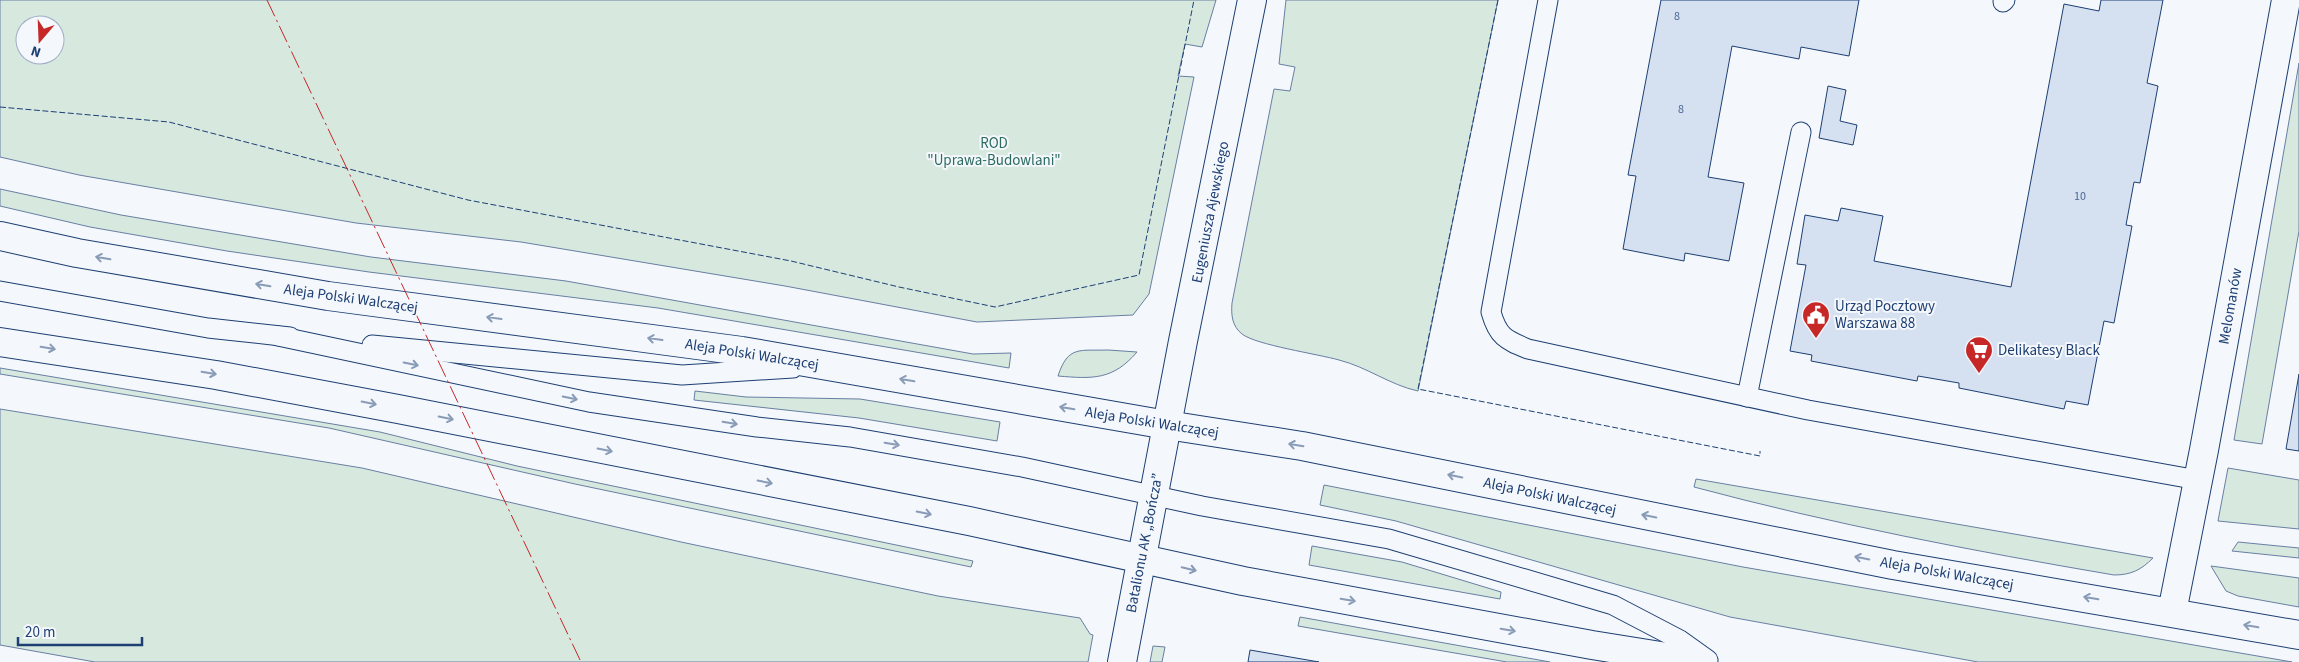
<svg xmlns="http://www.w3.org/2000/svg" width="2299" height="662" font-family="'Source Sans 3',sans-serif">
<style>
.green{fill:#d7e8df;stroke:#687fa3;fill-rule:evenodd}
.building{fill:#d5e0f0;stroke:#1d3f73}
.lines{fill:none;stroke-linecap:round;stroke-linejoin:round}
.lane-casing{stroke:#1d3f73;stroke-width:21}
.street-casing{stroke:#1d3f73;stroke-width:30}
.secondary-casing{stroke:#1d3f73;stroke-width:30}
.lane{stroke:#f4f7fb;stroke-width:19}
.street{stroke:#f4f7fb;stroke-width:28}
.secondary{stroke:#f4f7fb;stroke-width:28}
.fence{stroke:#1d3f73;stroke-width:1;stroke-dasharray:6 2.5;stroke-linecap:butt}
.power{stroke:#c62828;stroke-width:1;stroke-dasharray:18 4 2.5 4;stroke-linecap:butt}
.oneway{stroke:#889bb7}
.labels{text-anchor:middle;stroke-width:4;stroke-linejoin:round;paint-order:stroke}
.number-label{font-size:12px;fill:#4b6792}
.park-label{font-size:15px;fill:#2c6c60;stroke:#f4f7fb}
.street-label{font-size:15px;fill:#1d3f73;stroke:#f4f7fb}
.poi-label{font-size:15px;fill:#1d3f73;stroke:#f4f7fb;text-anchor:start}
</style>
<rect width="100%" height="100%" fill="#f4f7fb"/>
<!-- green -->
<g class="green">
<path d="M0,0H1216L1202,47L1185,44L1178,76L1194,77L1149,294L1133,315L977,322L785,286L521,242L356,223L79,175L0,157ZM25,25H55V55H25Z"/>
<path d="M1286,0H1498L1418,391C1390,385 1367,367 1339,360C1318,354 1256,345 1242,334C1232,326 1231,315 1232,303L1274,89L1290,91L1295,67L1279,64Z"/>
<polygon points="2299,63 2299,231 2262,444 2234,440"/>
<polygon points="0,189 121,215 371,257 566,281 973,354 1011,353 1009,368 658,308 369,272 227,251 90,227 0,206"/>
<path d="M1108,350L1137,352C1113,380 1093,379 1058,376C1068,345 1080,351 1108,350Z"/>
<polygon points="0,368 380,432 517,466 973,561 971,567 575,484 329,428 0,374"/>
<polygon points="695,391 746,397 860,399 1000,422 997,441 859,418 694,400"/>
<polygon points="0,409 362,468 681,542 938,596 1080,618 1090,634 1093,635 1088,662 95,662 0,645"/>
<polygon points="2228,468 2299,480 2299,529 2218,521"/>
<path d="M1696,479L2153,558C2141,570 2131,575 2114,575C1973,551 1832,524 1694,487Z"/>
<polygon points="1324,485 1743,567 2292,662 1978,662 1730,617 1396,521 1320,505"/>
<polygon points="2238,542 2299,548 2299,558 2232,551"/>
<polygon points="1312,546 1402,562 1501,592 1500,599 1309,565"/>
<polygon points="2211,566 2299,578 2299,607 2238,596 2226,591"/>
<polygon points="1300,617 1550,662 1507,662 1298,626"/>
<polygon points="1153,646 1165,647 1162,662 1150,662"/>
</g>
<!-- building -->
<g class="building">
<polygon points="1661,0 1859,0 1849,56 1801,47 1799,59 1732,46 1708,177 1744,183 1729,261 1685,253 1684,261 1623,249 1636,176 1628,175"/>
<polygon points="2101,0 2163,0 2147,83 2158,86 2140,183 2134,182 2126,225 2132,226 2114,323 2104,321 2088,405 2066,401 2064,409 1959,388 1959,383 1918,376 1917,381 1811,361 1812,355 1790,351 1806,265 1797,264 1805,215 1838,221 1841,208 1883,216 1874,261 2011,287 2064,4 2099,11"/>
<polygon points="1828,86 1846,90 1840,121 1857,125 1853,145 1819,138"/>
<polygon points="2299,374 2299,451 2286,449"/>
<polygon points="1250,650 1319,662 1248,662"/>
</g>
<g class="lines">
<!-- lane casing -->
<g class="lane-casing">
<g id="lane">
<path d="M1548,0L1491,312C1498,337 1506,340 1528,349L1808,410L2198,480"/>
<polyline points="2003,2 2005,0"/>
<polyline points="0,291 208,328 290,337"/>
<polyline points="278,336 589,402 757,427 850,437 1022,467 1202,506 1389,539 1613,605 1680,640 1708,660"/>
<polyline points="372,345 682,375 793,368"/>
<polyline points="1747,397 1801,132"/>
</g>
</g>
<!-- street casing -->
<g class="street-casing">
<g id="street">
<polyline points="2172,612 2204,450 2286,0"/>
<polyline points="1122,662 1183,341 1252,0"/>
</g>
</g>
<!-- secondary casing -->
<g class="secondary-casing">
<g id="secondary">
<polyline points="0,236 77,253 328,296 742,351 1167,425 1302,446 1893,565 2299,635"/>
<polyline points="0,342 216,375 398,409 969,521 1243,581 1592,645 1698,662"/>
</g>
</g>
<!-- lane -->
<use href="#lane" class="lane"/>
<!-- street -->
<use href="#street" class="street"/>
<!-- secondary -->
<use href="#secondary" class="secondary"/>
<!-- fence -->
<g class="fence">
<polyline points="1498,0 1418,389 1760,456 1760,451"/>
<polyline points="0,107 169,122 468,200 791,261 899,287 995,307 1139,275 1194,0"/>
</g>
<!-- power -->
<polyline class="power" points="267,0 581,662"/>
</g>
<!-- one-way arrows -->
<defs><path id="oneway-shaft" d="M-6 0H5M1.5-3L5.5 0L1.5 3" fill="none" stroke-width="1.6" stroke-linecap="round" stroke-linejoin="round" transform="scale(1.25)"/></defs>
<g class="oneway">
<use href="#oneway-shaft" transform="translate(103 258) rotate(-170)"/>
<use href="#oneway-shaft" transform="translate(263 285) rotate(-170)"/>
<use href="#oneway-shaft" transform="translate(494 318) rotate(-172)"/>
<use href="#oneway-shaft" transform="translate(655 339) rotate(-172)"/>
<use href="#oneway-shaft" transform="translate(48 348) rotate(9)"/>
<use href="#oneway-shaft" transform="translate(411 364) rotate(12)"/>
<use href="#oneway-shaft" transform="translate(209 373) rotate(9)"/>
<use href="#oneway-shaft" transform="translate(907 380) rotate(-170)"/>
<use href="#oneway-shaft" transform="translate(570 398) rotate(12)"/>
<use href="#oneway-shaft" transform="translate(369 403) rotate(11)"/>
<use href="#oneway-shaft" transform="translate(1067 408) rotate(-170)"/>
<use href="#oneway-shaft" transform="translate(446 418) rotate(11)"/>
<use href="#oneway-shaft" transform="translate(730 423) rotate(9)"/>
<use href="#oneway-shaft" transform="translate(892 444) rotate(10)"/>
<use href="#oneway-shaft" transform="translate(1296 445) rotate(-171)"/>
<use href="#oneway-shaft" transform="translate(605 450) rotate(11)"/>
<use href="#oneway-shaft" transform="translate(1455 476) rotate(-168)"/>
<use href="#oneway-shaft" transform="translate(765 482) rotate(11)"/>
<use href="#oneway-shaft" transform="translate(924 513) rotate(11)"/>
<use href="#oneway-shaft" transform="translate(1649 516) rotate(-168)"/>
<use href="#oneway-shaft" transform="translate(1862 558) rotate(-169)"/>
<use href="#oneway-shaft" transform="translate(1189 569) rotate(13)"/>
<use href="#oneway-shaft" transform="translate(2091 598) rotate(-170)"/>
<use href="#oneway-shaft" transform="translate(1348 600) rotate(10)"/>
<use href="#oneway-shaft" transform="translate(2251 626) rotate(-170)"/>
<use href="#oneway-shaft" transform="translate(1508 630) rotate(10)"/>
</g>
<!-- icons -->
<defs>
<g id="civic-pin" transform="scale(1.4375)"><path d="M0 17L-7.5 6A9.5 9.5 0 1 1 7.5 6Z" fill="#c62828" stroke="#f4f7fb"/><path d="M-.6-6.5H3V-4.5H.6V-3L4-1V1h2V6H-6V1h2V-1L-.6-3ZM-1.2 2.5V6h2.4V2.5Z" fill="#fff"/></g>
<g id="supermarket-pin" transform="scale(1.4375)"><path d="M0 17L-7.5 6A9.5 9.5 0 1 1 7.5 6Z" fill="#c62828" stroke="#f4f7fb"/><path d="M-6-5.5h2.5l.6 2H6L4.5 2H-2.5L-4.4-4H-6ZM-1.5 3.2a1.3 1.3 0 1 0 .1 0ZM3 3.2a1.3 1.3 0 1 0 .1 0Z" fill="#fff"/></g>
</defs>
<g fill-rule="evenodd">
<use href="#civic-pin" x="1816" y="315"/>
<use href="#supermarket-pin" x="1979" y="350"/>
</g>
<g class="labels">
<!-- number labels -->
<g class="number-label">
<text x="1677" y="20">8</text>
<text x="1681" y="113">8</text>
<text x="2080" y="200">10</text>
</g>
<!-- park labels -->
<g class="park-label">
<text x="994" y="148">ROD<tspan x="994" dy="17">"Uprawa-Budowlani"</tspan></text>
</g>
<!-- street labels -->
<g class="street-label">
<text transform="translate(1210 212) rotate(-79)" y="5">Eugeniusza Ajewskiego</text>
<text transform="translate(351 298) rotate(8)" y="5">Aleja Polski Walczącej</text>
<text transform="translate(2230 306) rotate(-80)" y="5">Melomanów</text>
<text transform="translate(752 354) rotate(9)" y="5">Aleja Polski Walczącej</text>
<text transform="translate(1152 422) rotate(9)" y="5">Aleja Polski Walczącej</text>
<text transform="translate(1550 496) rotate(12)" y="5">Aleja Polski Walczącej</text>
<text transform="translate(1144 543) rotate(-79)" y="5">Batalionu AK „Bończa”</text>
<text transform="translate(1947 573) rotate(10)" y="5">Aleja Polski Walczącej</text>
</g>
<!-- poi labels -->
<g class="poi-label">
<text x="1835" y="311">Urząd Pocztowy<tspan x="1835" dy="17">Warszawa 88</tspan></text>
<text x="1998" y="355">Delikatesy Black</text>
</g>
</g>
<!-- north arrow -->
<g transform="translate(40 40) rotate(199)"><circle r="24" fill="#f4f7fb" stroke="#9eadc5"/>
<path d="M0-4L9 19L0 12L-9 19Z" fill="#c62828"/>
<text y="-8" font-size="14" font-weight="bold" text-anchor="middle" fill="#1d3f73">N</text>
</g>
<!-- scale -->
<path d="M18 637v8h124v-8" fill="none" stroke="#1d3f73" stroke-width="2.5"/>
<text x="25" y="637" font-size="15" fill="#1d3f73" stroke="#f4f7fb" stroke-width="4" paint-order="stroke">20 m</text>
</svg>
